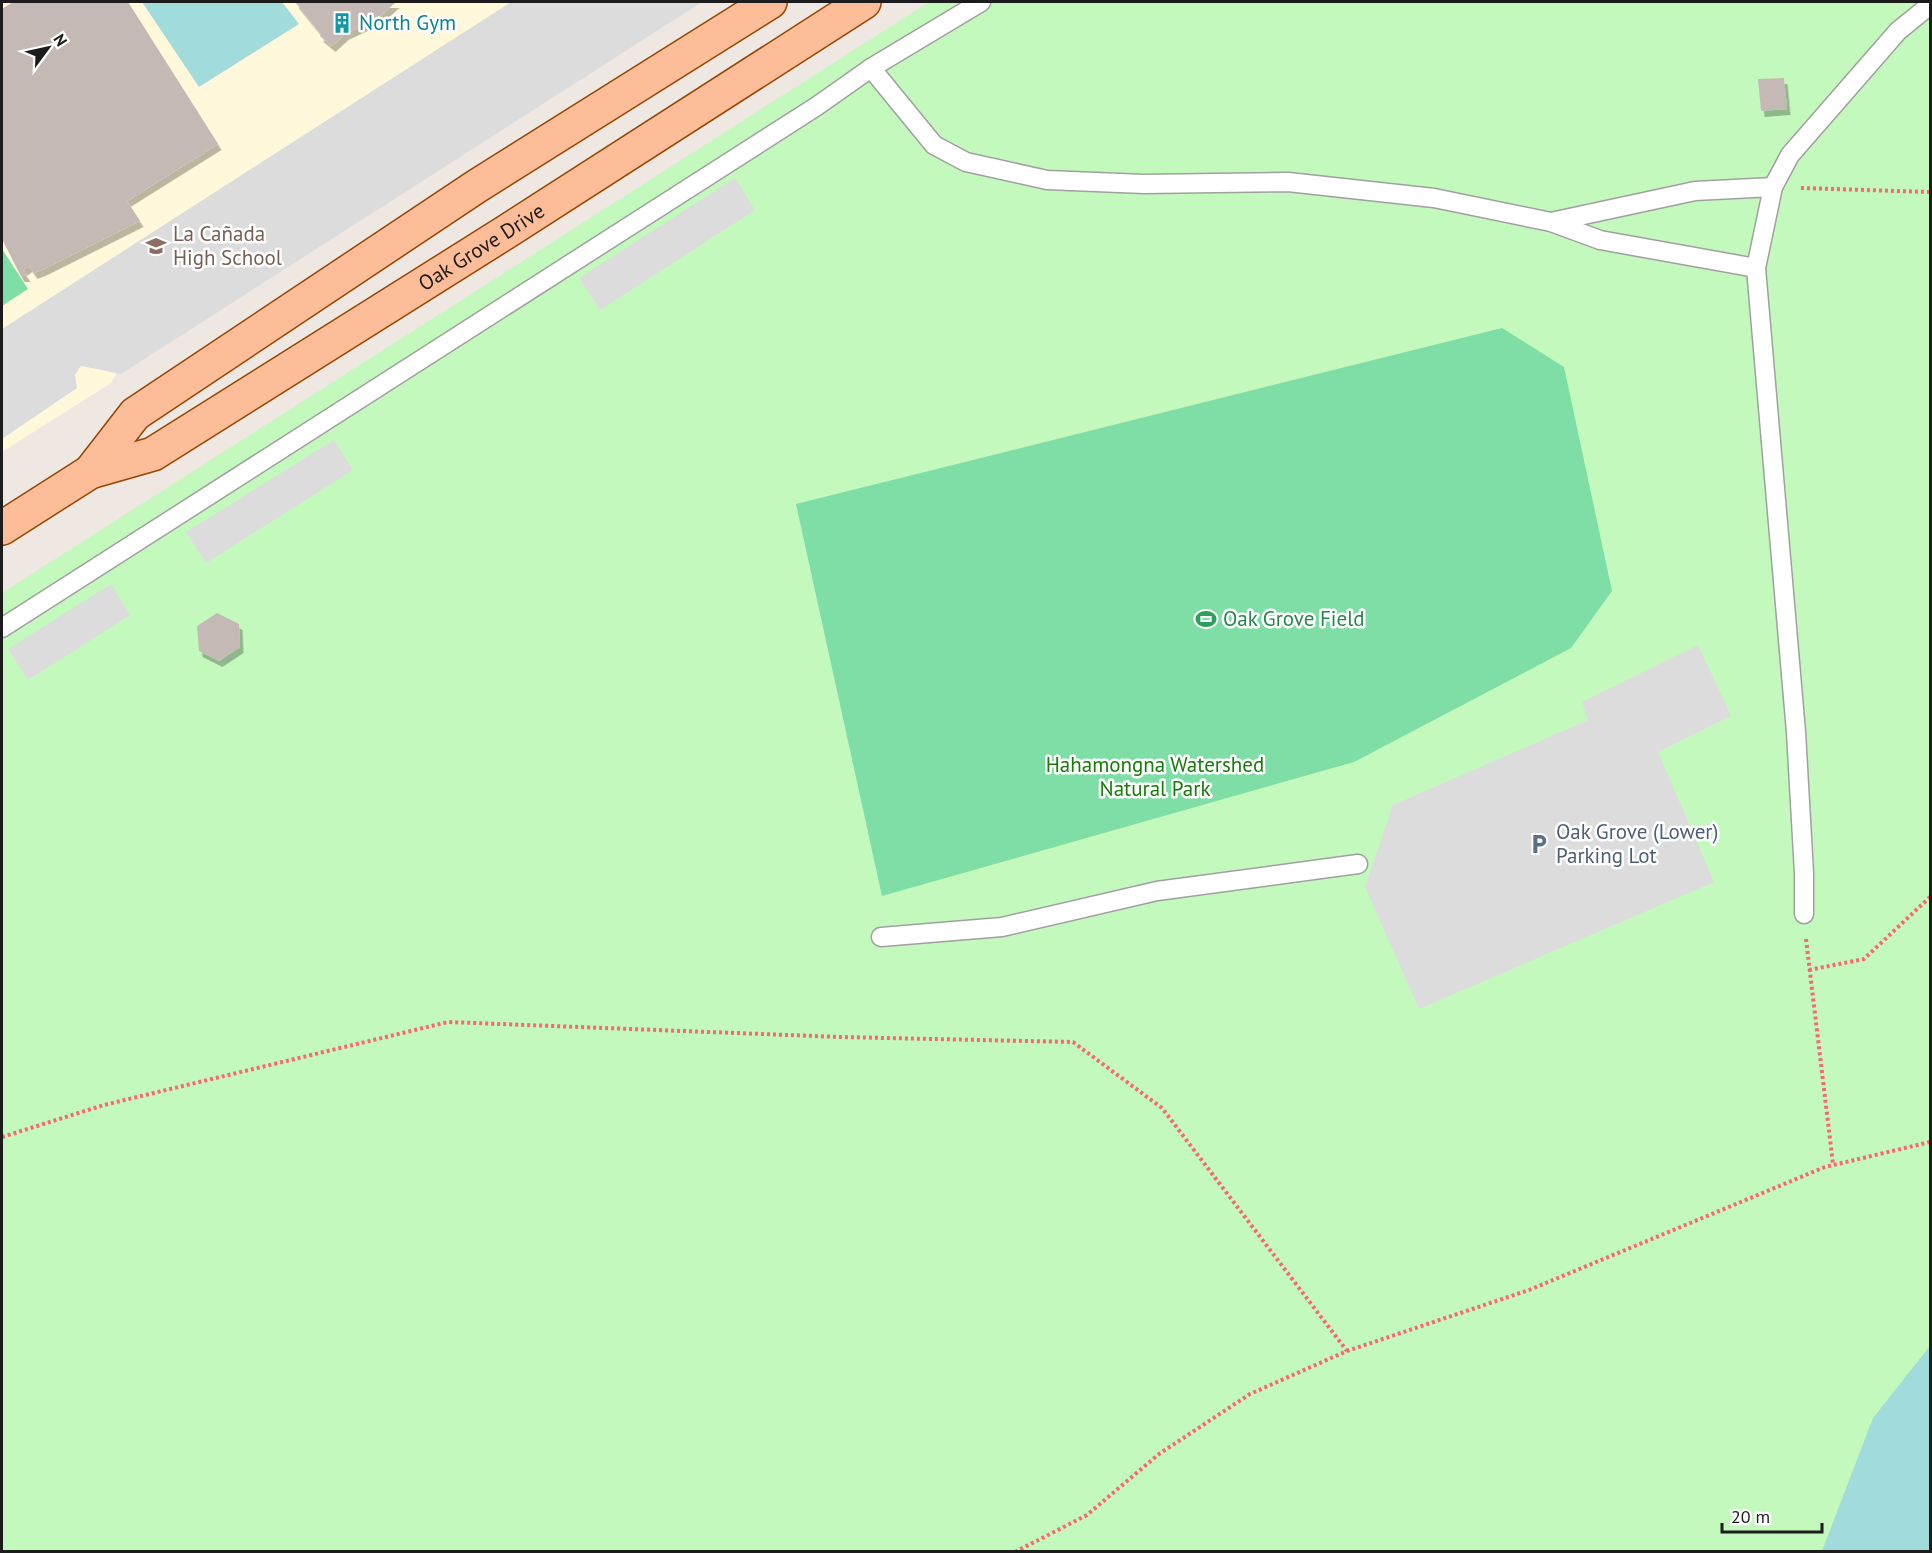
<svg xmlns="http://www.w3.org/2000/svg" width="1932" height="1553" font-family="'PT Sans',sans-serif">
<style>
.education{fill:#fff8da}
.park{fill:#c4f9bd}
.pitch{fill:#7edea6}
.parking{fill:#dcdcdc}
.water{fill:#a1dbdc}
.building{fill:#c5b9b5;filter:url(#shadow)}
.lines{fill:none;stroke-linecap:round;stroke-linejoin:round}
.lane-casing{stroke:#a0a0a0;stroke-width:21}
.primary-casing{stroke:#954600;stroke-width:36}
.path{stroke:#fa6674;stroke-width:4;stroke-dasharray:3 3;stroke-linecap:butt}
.lane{stroke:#fff;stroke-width:18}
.primary{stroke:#fcbd98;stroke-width:33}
.labels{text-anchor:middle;stroke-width:5;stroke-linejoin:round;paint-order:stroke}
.culture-label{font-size:21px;fill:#0d838f;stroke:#fff;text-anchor:start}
.education-label{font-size:21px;fill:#785e54;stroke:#fff;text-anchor:start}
.street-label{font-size:21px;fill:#1c1c1c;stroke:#fff}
.leisure-label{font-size:21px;fill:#27864d;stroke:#fff;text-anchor:start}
.park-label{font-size:21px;fill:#177a0a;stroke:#fff}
.service-label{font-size:21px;fill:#4e5e75;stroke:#fff;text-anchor:start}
</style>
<defs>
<filter id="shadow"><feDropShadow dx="3.5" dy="6" stdDeviation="0" flood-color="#0004"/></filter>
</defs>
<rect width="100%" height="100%" fill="#eee7e2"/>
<!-- education -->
<polygon class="education" points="2,2 691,2 118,371 111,383 2,452"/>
<!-- park -->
<polygon class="park" points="929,2 1930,2 1930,1551 2,1552 2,593"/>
<!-- pitch -->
<g class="pitch">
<polygon points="2,249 28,289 2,306"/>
<polygon points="1502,328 1564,367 1612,591 1571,648 1354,762 882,896 796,504"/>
</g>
<!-- parking -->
<g class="parking">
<polygon points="511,2 702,2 121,374 81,366 75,375 77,388 2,439 2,329"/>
<polygon points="735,178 755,210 600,310 579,278"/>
<polygon points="334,440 353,470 206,563 186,532"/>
<polygon points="111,584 130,615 28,680 8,649"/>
<polygon points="1698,645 1731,716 1658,752 1714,882 1419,1009 1365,887 1393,805 1588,720 1582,702"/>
</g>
<!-- water -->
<g class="water">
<polygon points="142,2 282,2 299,24 199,87"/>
<polygon points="1930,1346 1930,1551 1822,1551 1873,1418"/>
</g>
<!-- building -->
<g class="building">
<polygon points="13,2 128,2 218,144 127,201 140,221 44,269 34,273 29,266 23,270 27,276 21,276 2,239 2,9"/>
<polygon points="295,2 396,2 377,19 345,34 332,46 320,36 321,34"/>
<polygon points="1784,78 1787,109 1761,111 1758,79"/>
<polygon points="217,613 239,624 240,647 219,661 199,651 197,626"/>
</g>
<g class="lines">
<!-- lane casing -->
<g class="lane-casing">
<g id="lane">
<polyline points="871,68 934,145 966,162 1047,180 1144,184 1288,182 1434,198 1551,222 1600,240 1756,268"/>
<polyline points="1551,222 1695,191 1773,187"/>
<polyline points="2,628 817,106 871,68 981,2"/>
<polyline points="1804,914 1804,873 1796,732 1756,268 1773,187 1790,155 1898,31 1930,5"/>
<polyline points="881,937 1002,927 1157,891 1358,864"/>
</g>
</g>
<!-- primary casing -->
<g class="primary-casing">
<g id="primary">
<polyline points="90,472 135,414 477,186 770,2"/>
<path id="s1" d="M2,528L90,472L153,454L506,232L864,2"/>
</g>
</g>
<!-- path -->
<g class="path">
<polyline points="1801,188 1930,192"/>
<polyline points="1806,939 1833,1164"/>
<polyline points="1809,970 1864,959 1930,897"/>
<polyline points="2,1137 104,1105 448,1022 840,1037 1073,1042 1162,1108 1347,1351"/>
<polyline points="1015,1552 1087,1515 1159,1454 1250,1394 1347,1351 1529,1290 1825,1167 1930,1142"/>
</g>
<!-- lane -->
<use href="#lane" class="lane"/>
<!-- primary -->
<use href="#primary" class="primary"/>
</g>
<!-- icons -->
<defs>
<g id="building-bare" transform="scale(1.62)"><path d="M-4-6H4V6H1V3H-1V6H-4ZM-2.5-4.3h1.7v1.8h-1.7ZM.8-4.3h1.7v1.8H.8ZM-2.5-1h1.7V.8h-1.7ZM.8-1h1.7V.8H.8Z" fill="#0f9aa8" stroke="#fff" stroke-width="2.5" paint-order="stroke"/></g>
<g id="school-bare" transform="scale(1.62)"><path d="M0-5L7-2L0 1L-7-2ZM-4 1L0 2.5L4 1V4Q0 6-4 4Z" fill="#8d6e63" stroke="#fff" stroke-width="2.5" paint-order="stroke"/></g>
<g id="stadium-bare" transform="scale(1.62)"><path d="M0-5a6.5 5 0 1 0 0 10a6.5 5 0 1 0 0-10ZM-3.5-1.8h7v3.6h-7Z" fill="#2e9e5b" stroke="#fff" stroke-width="2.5" paint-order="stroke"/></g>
<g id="parking-bare" transform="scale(1.62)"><path d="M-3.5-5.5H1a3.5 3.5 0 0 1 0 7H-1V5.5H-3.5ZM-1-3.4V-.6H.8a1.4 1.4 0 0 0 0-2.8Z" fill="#5c6f8a" stroke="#fff" stroke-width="2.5" paint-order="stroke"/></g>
</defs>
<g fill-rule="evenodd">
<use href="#building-bare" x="342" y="23"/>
<use href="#school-bare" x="156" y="246"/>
<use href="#stadium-bare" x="1206" y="619"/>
<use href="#parking-bare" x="1539" y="844"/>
</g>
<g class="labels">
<!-- culture labels -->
<g class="culture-label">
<text x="359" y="30">North Gym</text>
</g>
<!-- education labels -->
<g class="education-label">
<text x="173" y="241">La Cañada<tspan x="173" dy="24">High School</tspan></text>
</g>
<!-- street labels -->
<g class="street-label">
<text dy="7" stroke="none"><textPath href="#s1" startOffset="558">Oak Grove Drive</textPath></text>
</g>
<!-- leisure labels -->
<g class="leisure-label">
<text x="1223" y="626">Oak Grove Field</text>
</g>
<!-- park labels -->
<g class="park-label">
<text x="1155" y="772">Hahamongna Watershed<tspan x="1155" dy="24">Natural Park</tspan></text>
</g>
<!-- service labels -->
<g class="service-label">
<text x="1556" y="839">Oak Grove (Lower)<tspan x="1556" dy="24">Parking Lot</tspan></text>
</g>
</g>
<!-- border -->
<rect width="1932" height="1553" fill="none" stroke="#1c1c1c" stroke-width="6"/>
<!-- north arrow -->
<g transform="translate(48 48) rotate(57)" stroke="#ffffff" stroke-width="4.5" paint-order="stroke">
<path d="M0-4.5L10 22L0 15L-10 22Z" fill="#1c1c1c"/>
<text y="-9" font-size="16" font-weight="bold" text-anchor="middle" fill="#1c1c1c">N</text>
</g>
<!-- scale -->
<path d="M1722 1523v9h100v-9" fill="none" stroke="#1c1c1c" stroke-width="3"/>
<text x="1731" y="1523" font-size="18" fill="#1c1c1c" stroke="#ffffff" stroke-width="4.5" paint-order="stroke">20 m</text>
</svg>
